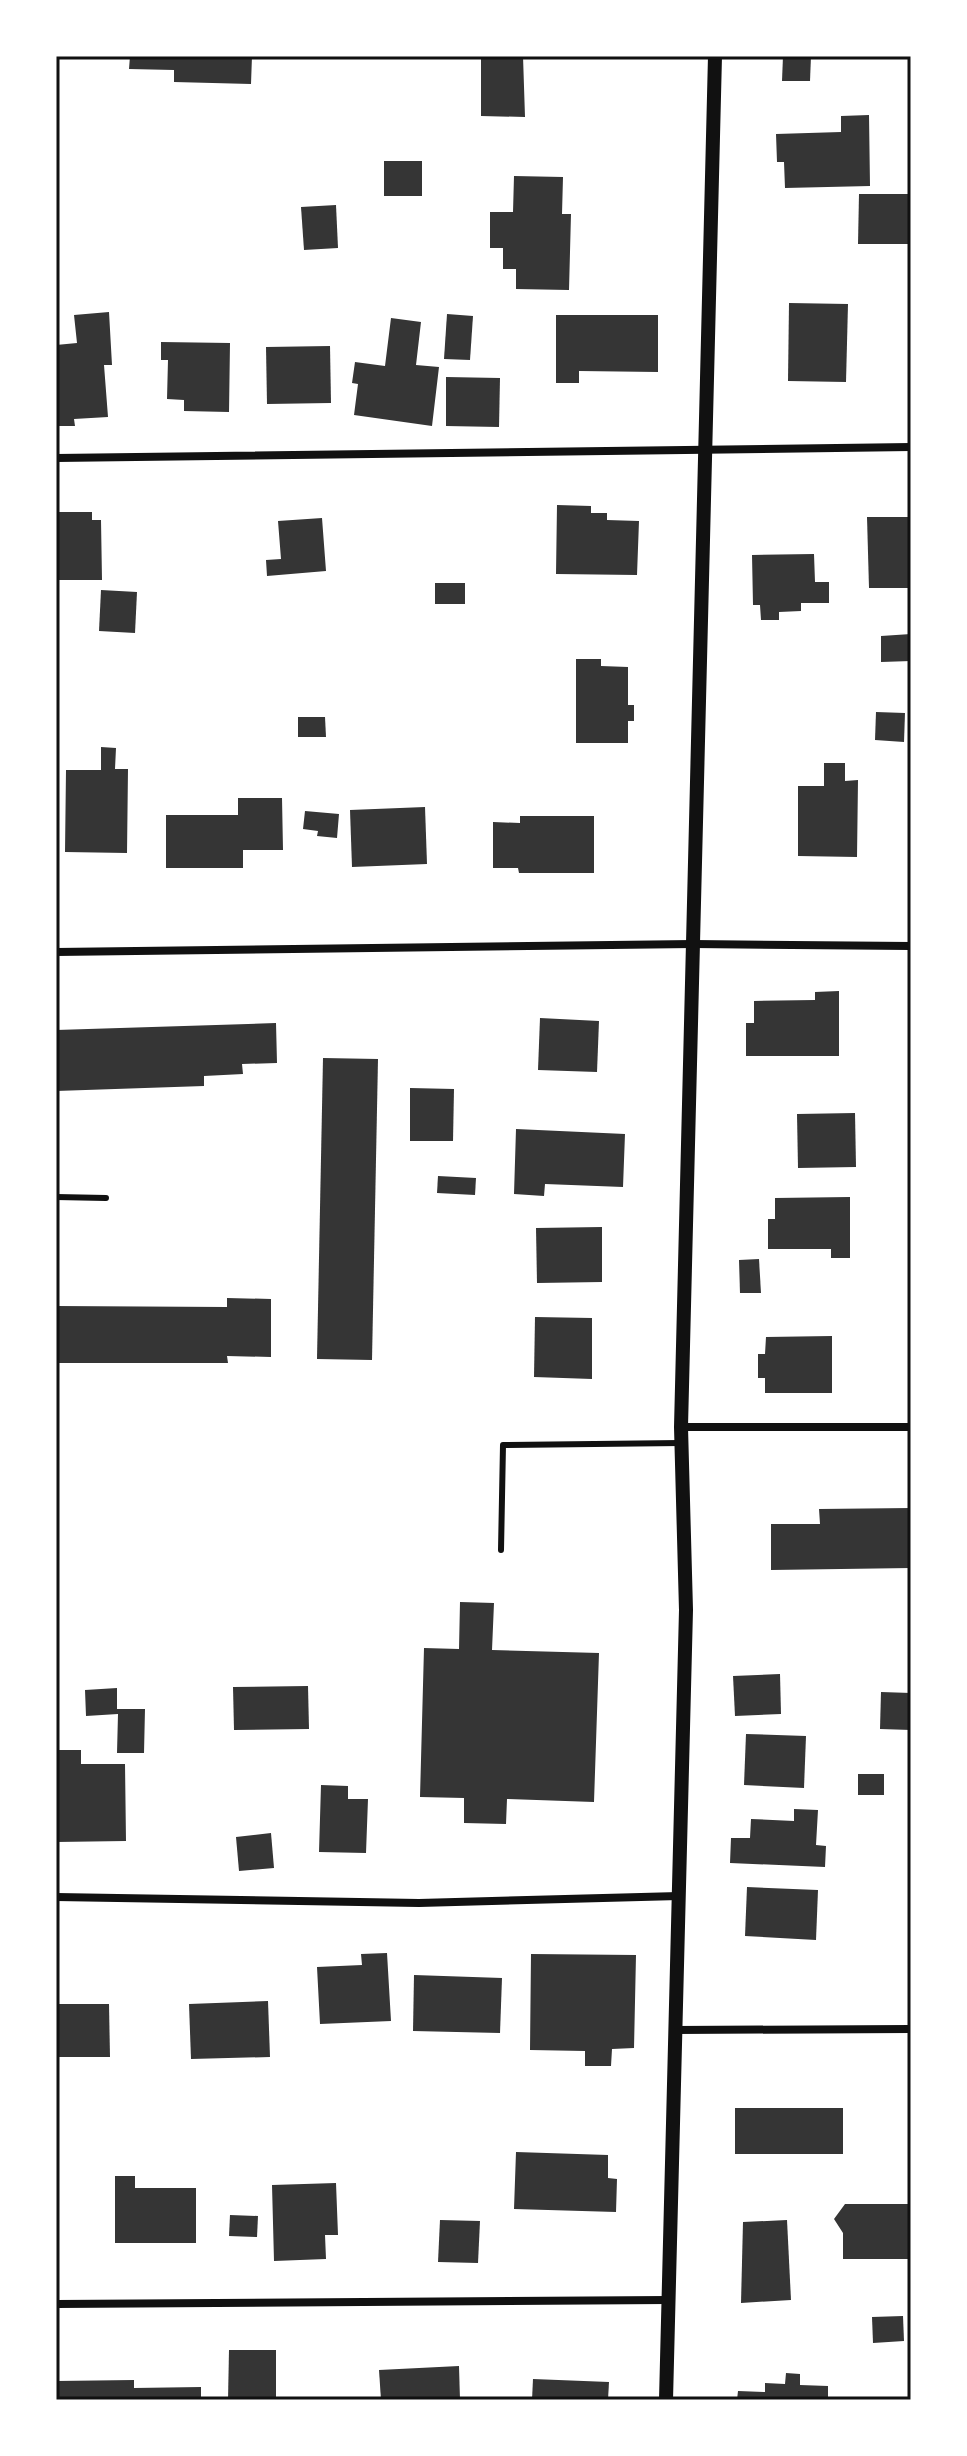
<svg xmlns="http://www.w3.org/2000/svg" width="967" height="2456" font-family="'DejaVu Sans',sans-serif">
<style>
.building{fill:#353535}
.lines{fill:none;stroke-linecap:round;stroke-linejoin:round}
.service{stroke:#111;stroke-width:6}
.minor{stroke:#111;stroke-width:8}
.tertiary{stroke:#111;stroke-width:14}
.neatline{fill:none;stroke:#111;stroke-width:3}
</style>
<rect width="100%" height="100%" fill="#fff"/>
<!-- building -->
<g class="building">
<polygon points="130,56 252,56 251,84 174,82 174,70 129,69"/>
<polygon points="466,56 523,56 525,117 481,116 481,59"/>
<polygon points="783,56 811,56 810,81 782,81"/>
<polygon points="869,115 870,186 785,188 784,162 777,162 776,134 841,132 841,116"/>
<rect x="384" y="161" width="38" height="35"/>
<polygon points="514,176 563,177 562,214 571,214 569,290 516,289 516,269 503,269 503,248 490,248 490,212 513,212"/>
<polygon points="859,194 911,194 911,244 858,244"/>
<polygon points="336,205 338,248 304,250 301,207"/>
<polygon points="789,303 848,304 846,382 788,381"/>
<polygon points="109,312 112,365 104,365 108,417 74,419 75,426 57,426 56,345 77,343 74,315"/>
<polygon points="447,314 473,316 470,360 444,359"/>
<polygon points="556,315 658,315 658,372 579,371 579,383 556,383"/>
<polygon points="391,318 421,322 416,365 439,367 432,426 354,415 358,384 352,383 355,362 385,366"/>
<polygon points="161,342 230,343 229,412 184,411 184,400 167,399 168,360 161,360"/>
<polygon points="330,346 331,403 267,404 266,347"/>
<polygon points="446,377 500,378 499,427 446,426"/>
<polygon points="557,505 591,506 591,513 607,513 607,520 639,521 637,575 556,574"/>
<polygon points="56,512 92,512 92,520 101,520 102,580 56,580"/>
<polygon points="867,517 911,517 911,588 869,588"/>
<polygon points="322,518 326,571 267,576 266,560 281,559 278,521"/>
<polygon points="814,554 815,582 829,582 829,603 801,603 801,611 779,612 779,620 761,620 760,605 753,605 752,555"/>
<rect x="435" y="583" width="30" height="21"/>
<polygon points="101,590 137,592 135,633 99,631"/>
<polygon points="911,634 911,661 881,662 881,636"/>
<polygon points="576,659 601,659 601,666 628,667 628,705 634,705 634,721 628,721 628,743 576,743"/>
<polygon points="876,712 905,713 904,742 875,740"/>
<polygon points="298,717 325,717 326,737 298,737"/>
<polygon points="101,747 116,748 115,769 128,769 127,853 65,852 66,770 101,770"/>
<polygon points="824,763 845,763 845,781 858,780 857,857 798,856 798,786 824,786"/>
<polygon points="238,798 282,798 283,850 243,850 243,868 166,868 166,815 238,815"/>
<polygon points="425,807 427,864 352,867 350,810"/>
<polygon points="305,811 339,814 337,838 317,836 318,831 303,829"/>
<polygon points="520,816 594,816 594,873 519,873 518,868 493,868 493,822 520,823"/>
<polygon points="839,991 839,1056 746,1056 746,1023 754,1023 754,1001 815,1000 815,992"/>
<polygon points="540,1018 599,1021 597,1072 538,1070"/>
<polygon points="276,1023 277,1063 242,1064 243,1074 204,1076 204,1086 56,1091 56,1030"/>
<polygon points="323,1058 378,1059 372,1360 317,1359"/>
<polygon points="410,1088 454,1089 453,1141 410,1141"/>
<polygon points="855,1113 856,1167 798,1168 797,1114"/>
<polygon points="516,1129 625,1134 623,1187 545,1184 544,1196 514,1194"/>
<polygon points="438,1176 476,1178 475,1195 437,1193"/>
<polygon points="850,1197 850,1258 831,1258 831,1249 768,1249 768,1219 775,1219 775,1198"/>
<polygon points="602,1227 602,1282 537,1283 536,1228"/>
<polygon points="759,1259 761,1293 740,1293 739,1260"/>
<polygon points="227,1298 271,1299 271,1357 227,1356 228,1363 56,1363 56,1306 227,1307"/>
<polygon points="535,1317 592,1318 592,1379 534,1377"/>
<polygon points="832,1336 832,1393 765,1393 765,1378 758,1378 758,1354 765,1354 766,1337"/>
<polygon points="911,1508 911,1568 771,1570 771,1524 820,1524 819,1509"/>
<polygon points="460,1602 494,1603 492,1650 599,1653 594,1802 507,1799 506,1824 464,1823 464,1798 420,1797 424,1648 459,1649"/>
<polygon points="780,1674 781,1714 735,1716 733,1676"/>
<polygon points="308,1686 309,1729 234,1730 233,1687"/>
<polygon points="117,1688 117,1709 145,1709 144,1753 117,1753 118,1714 86,1716 85,1690"/>
<polygon points="881,1692 911,1693 911,1730 880,1729"/>
<polygon points="746,1734 806,1736 804,1788 744,1785"/>
<polygon points="56,1750 81,1750 81,1764 125,1764 126,1841 56,1842"/>
<rect x="858" y="1774" width="26" height="21"/>
<polygon points="321,1785 348,1786 348,1799 368,1799 366,1853 319,1852"/>
<polygon points="794,1809 818,1810 816,1845 826,1846 825,1867 730,1863 731,1838 750,1838 751,1819 794,1821"/>
<polygon points="271,1833 274,1868 239,1871 236,1837"/>
<polygon points="747,1887 818,1890 816,1940 745,1936"/>
<polygon points="387,1953 391,2021 320,2024 317,1967 362,1965 361,1954"/>
<polygon points="531,1954 636,1955 634,2048 612,2049 611,2066 585,2066 585,2051 530,2050"/>
<polygon points="414,1975 502,1978 500,2033 413,2031"/>
<polygon points="268,2001 270,2057 191,2059 189,2004"/>
<polygon points="56,2004 109,2004 110,2057 56,2057"/>
<rect x="735" y="2108" width="108" height="46"/>
<polygon points="516,2152 608,2155 608,2178 617,2179 616,2212 514,2209"/>
<polygon points="115,2176 135,2176 135,2188 196,2188 196,2243 115,2243"/>
<polygon points="336,2183 338,2235 325,2235 326,2259 274,2261 272,2185"/>
<polygon points="845,2204 911,2204 911,2259 843,2259 843,2233 834,2219"/>
<polygon points="230,2215 258,2216 257,2237 229,2236"/>
<polygon points="440,2220 480,2221 478,2263 438,2262"/>
<polygon points="787,2220 791,2300 741,2303 743,2222"/>
<polygon points="903,2316 904,2341 873,2343 872,2317"/>
<polygon points="229,2350 276,2350 276,2400 228,2400"/>
<polygon points="459,2366 460,2400 381,2400 379,2370"/>
<polygon points="786,2373 800,2374 800,2385 828,2386 828,2400 737,2400 738,2391 765,2392 765,2383 785,2384"/>
<polygon points="533,2379 609,2382 608,2400 532,2400"/>
<polygon points="134,2380 134,2388 201,2387 201,2400 56,2400 56,2381"/>
</g>
<g class="lines">
<!-- service -->
<g class="service">
<polyline points="56,1197 106,1198"/>
<polyline points="501,1550 503,1445 681,1443"/>
</g>
<!-- minor -->
<g class="minor">
<polyline points="56,458 911,447"/>
<polyline points="56,952 693,944 911,946"/>
<polyline points="681,1427 911,1427"/>
<polyline points="56,1897 419,1903 679,1896"/>
<polyline points="675,2030 911,2029"/>
<polyline points="56,2304 668,2300"/>
</g>
<!-- tertiary -->
<polyline class="tertiary" points="666,2400 686,1610 681,1427 715,56"/>
</g>
<!-- border -->
<rect width="967" height="2456" fill="none" stroke="#ffffff" stroke-width="116"/>
<rect x="58" y="58" width="851" height="2340" class="neatline"/>
</svg>
